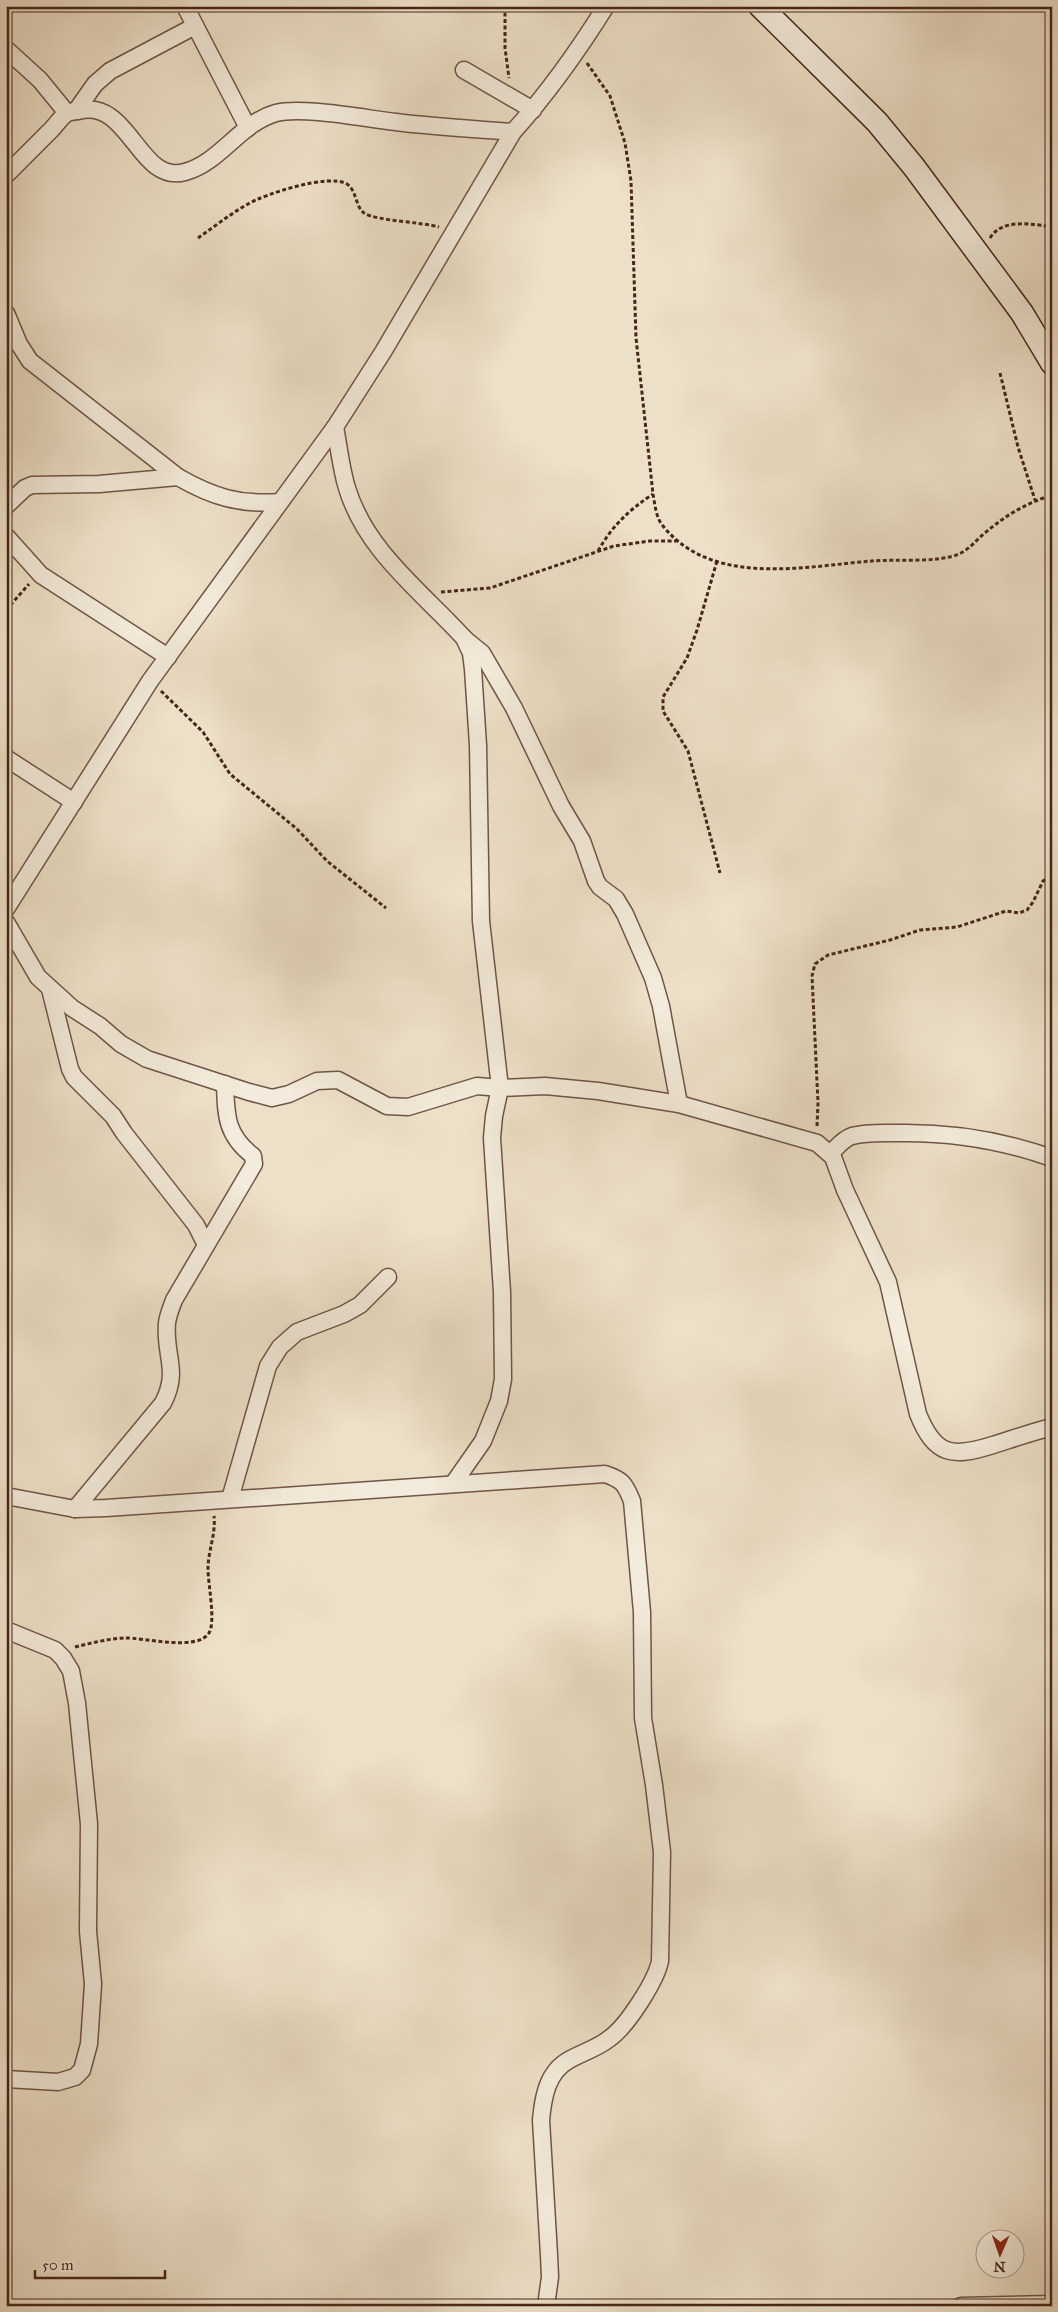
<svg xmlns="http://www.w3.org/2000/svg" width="1058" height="2312" font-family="'IM FELL Great Primer',serif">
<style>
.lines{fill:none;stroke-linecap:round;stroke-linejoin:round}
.street-casing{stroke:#705446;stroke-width:19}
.secondary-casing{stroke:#46261a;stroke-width:25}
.path{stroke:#46261a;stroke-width:3;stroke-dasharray:4 2.5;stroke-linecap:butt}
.street{stroke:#f3ebdb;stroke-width:16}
.secondary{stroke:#f3ebdb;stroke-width:22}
</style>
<rect width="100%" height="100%" fill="#ede0c8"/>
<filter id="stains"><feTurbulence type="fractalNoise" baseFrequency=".004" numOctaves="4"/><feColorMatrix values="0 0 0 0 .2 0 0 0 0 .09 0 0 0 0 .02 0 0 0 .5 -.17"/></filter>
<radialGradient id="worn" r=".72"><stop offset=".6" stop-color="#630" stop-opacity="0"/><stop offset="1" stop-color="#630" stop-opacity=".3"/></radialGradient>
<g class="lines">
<!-- street casing -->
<g class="street-casing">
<g id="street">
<polyline points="185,6 248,128"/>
<polyline points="6,49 40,80 67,113"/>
<polyline points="464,70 533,110"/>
<polyline points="76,111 95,84 110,71 195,26"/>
<path d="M6,175C21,160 36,145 51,130C56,125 61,117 67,113C70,112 75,111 78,111C130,97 138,185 185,172C221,162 240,123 276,113C302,106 368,119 396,122C435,127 474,129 513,132"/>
<path d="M6,313L19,344L30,361L178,477C213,497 239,505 280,502"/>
<path d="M335,427C339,447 341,469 347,488C366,551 421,591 464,638L471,653L473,669L478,745L481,921L500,1088L494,1116L492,1138L502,1292L503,1379L499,1401L483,1441L453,1484"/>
<polyline points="6,506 25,488 32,485 99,484 178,477"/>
<polyline points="6,536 41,575 168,657"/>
<polyline points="466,640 482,653 514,708 561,806 582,841 596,881 600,887 616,899 625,914 653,978 661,1006 679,1104"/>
<polyline points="6,758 74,802"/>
<path d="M6,909L150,681L335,427L383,352L513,132C548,93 578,51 606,6"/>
<path d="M6,922L38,977L72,1008L100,1026L121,1044L147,1059L249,1092L272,1098L289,1094L317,1081L338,1080L387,1106L408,1107L477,1086L500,1088L545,1086L598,1091L679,1104L817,1143L833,1157L845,1190L888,1282L918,1414C935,1456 952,1458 993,1445C1012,1439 1032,1432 1052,1427"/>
<polyline points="50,989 70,1069 74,1077 113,1116 124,1133 196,1225 206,1245"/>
<path d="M831,1153C837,1147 843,1139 852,1136C866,1132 883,1133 898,1133C952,1132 1001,1140 1052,1158"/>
<path d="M6,1496L75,1509L106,1508L605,1474C623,1480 625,1484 632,1501L642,1612L643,1718L654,1785L662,1852L660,1961C656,1981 627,2026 610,2038C598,2048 583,2052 569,2060C547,2072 543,2098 541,2120L549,2255L550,2277L546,2306"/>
<polyline points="230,1499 268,1366 280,1347 297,1332 344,1314 360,1305 388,1277"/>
<path d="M75,1509L163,1403C180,1370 164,1356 167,1323C168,1315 171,1308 174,1300L254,1164L253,1156C226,1135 226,1116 225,1084"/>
<polyline points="6,1630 55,1650 63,1658 71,1671 77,1703 89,1824 88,1931 93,1984 89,2044 82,2070 75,2077 58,2082 6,2079"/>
<polyline points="961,2306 1052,2304"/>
</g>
</g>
<!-- secondary casing -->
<g class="secondary-casing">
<polyline id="secondary" points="760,6 877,122 914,167 1022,313 1052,363"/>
</g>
<!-- path -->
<g class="path">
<polyline points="505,6 505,48 509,78"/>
<path d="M587,63L610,96L625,143L631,181L636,338L653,494C655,505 656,518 663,526C713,588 806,566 872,561C897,559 938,563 959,554C970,549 977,539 986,532C1006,515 1027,503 1052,495"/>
<path d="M198,238C214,227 230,214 248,204C265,194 329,173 347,184C357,191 355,206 364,213C376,221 422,222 439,227"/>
<path d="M990,238C1002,218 1033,224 1052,227"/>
<polyline points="1000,373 1018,447 1035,500"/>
<path d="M598,551C612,526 629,510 653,494"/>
<polyline points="717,561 697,630 687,658 663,697 663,711 688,751 720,873"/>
<polyline points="441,592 490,588 614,546 650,541 680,541"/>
<polyline points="6,610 29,584"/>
<polyline points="161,691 203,732 230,774 297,829 327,861 386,908"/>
<polyline points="817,1126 818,1103 812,976 815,964 828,955 890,940 920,930 957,927 1006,911 1019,913 1027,910 1033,902 1043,881 1052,875"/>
<path d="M75,1647C91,1643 107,1639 124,1638C143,1637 197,1652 209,1633C216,1622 208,1584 208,1569C208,1551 216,1534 214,1516"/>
</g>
<!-- street -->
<use href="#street" class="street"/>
<!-- secondary -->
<use href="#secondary" class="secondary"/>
</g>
<!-- margin -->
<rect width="1058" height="2312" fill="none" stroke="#ede0c8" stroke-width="25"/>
<rect x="8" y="8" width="1043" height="2297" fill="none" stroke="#46261a" stroke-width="2.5"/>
<rect x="12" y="12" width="1033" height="2287" fill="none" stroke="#46261a"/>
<!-- north arrow -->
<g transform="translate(1000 2254) rotate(182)"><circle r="24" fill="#f3ebdb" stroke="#ae9c8e"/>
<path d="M0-4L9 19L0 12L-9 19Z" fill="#8f2418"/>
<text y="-8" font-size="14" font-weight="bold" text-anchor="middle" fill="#46261a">N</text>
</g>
<!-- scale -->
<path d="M35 2270v8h130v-8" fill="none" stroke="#46261a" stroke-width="2.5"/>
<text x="42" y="2270" font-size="15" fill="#46261a" stroke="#f3ebdb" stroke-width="4" paint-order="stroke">50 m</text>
<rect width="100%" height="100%" filter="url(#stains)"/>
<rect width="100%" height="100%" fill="url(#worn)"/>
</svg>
